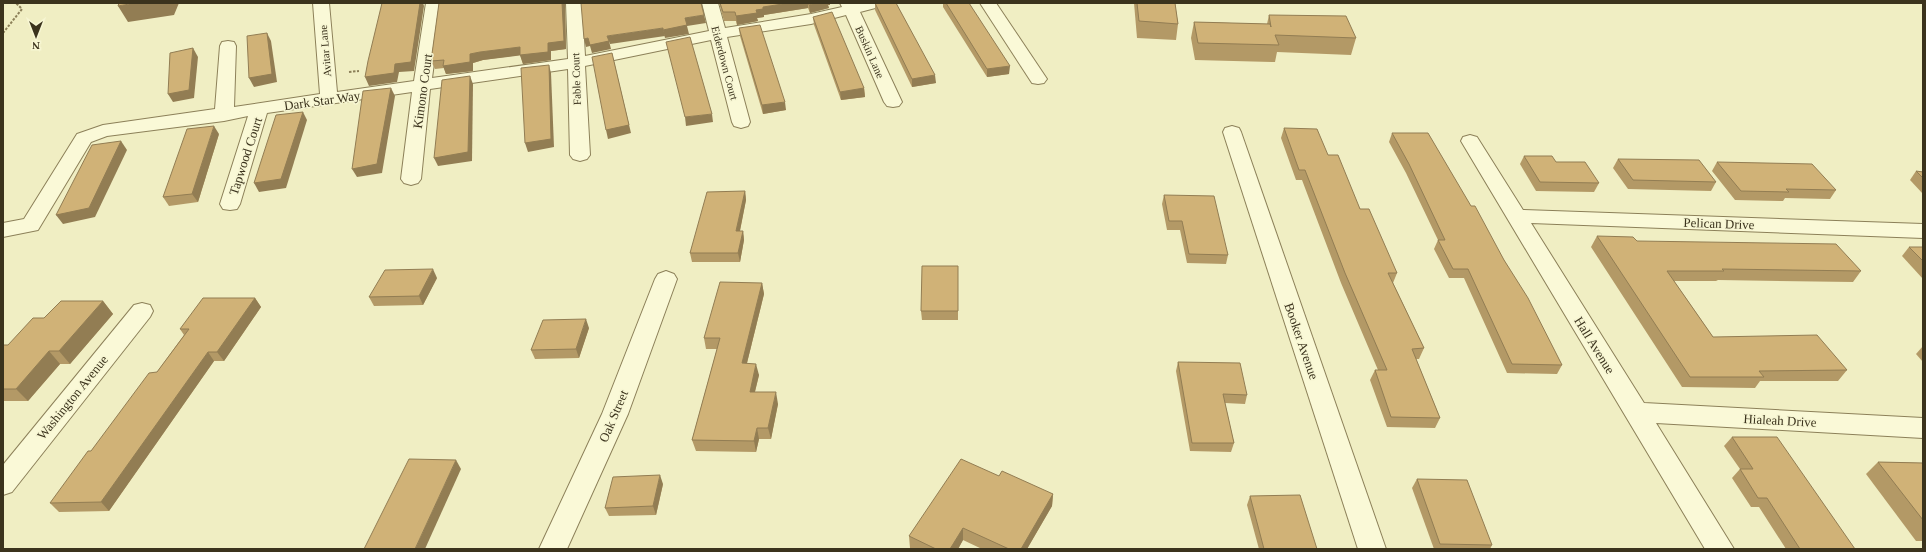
<svg xmlns="http://www.w3.org/2000/svg" width="1926" height="552" font-family="Georgia,serif">
<style>
.lines{fill:none;stroke-linecap:round;stroke-linejoin:round}
.minor-casing{stroke:#8c8059;stroke-width:2}
.path{stroke:#8c8059;stroke-width:2;stroke-dasharray:2.5 1.5;stroke-linecap:butt}
.minor{fill:#faf9d7;fill-rule:evenodd}
.wall{fill:#b39966}
.shaded-wall{fill:#927d53}
.building{fill:#d0b277;stroke:#927d53}
.labels{text-anchor:middle;stroke-width:3;stroke-linejoin:round;paint-order:stroke}
.far-street-label{font-size:11px;fill:#3b331d;stroke:#f7f6d3}
.street-label{font-size:13px;fill:#3b331d;stroke:#f7f6d3}
</style>
<rect width="100%" height="100%" fill="#f0eec3"/>
<g class="lines">
<!-- minor casing -->
<g class="minor-casing">
<g id="minor">
<polygon points="313,3 329,3 337,92 414,81 426,3 442,3 432,78 568,59 566,3 582,3 585,56 709,31 702,3 718,3 725,28 811,14 842,7 840,3 885,3 883,6 860,12 902,102 899,106 893,107 887,106 884,102 846,15 811,24 727,37 750,122 748,126 741,128 734,126 732,122 711,40 585,66 590,155 587,159 580,161 573,159 570,155 568,69 430,89 421,179 418,183 411,185 404,183 401,179 412,92 267,113 240,204 237,209 230,210 223,209 220,204 248,116 224,121 107,136 91,142 38,230 3,237 3,223 24,219 77,134 103,125 215,109 220,46 222,42 228,41 234,42 236,46 234,107 320,94"/>
<polygon points="980,3 996,3 1047,79 1044,83 1038,84 1032,83"/>
<polygon points="1232,126 1239,128 1241,132 1386,549 1358,549 1223,132 1225,128"/>
<polygon points="1470,135 1477,137 1523,210 1923,224 1923,238 1531,223 1644,403 1923,418 1923,438 1656,423 1734,549 1705,549 1461,141 1463,137"/>
<polygon points="666,271 674,274 677,279 628,414 567,549 539,549 602,414 655,279 658,274"/>
<polygon points="142,303 150,305 153,311 150,317 12,492 3,495 3,465 134,305"/>
</g>
</g>
<!-- path -->
<g class="path">
<polyline points="3,33 22,9 16,3"/>
<polyline points="349,72 359,71"/>
</g>
<!-- minor -->
<use href="#minor" class="minor"/>
</g>
<!-- wall -->
<g class="wall">
<polygon points="439,3 565,3 566,49 551,51 551,60 523,64 520,55 483,60 473,63 473,71 446,74 444,68 435,69 431,61"/>
<polygon points="719,3 830,3 830,5 828,5 829,8 810,13 808,8 764,15 764,17 757,18 758,21 737,25 736,21 724,21"/>
<polygon points="875,3 896,3 936,83 912,87 875,10"/>
<polygon points="943,3 969,3 1009,74 987,77 943,7"/>
<polygon points="1134,3 1175,3 1178,24 1176,40 1137,38"/>
<polygon points="1269,15 1356,38 1351,55 1277,52 1275,62 1195,60 1191,38 1194,22 1267,24"/>
<polygon points="813,17 864,88 865,97 841,100 814,25"/>
<polygon points="739,28 786,110 763,114 740,36"/>
<polygon points="1284,128 1328,155 1360,209 1397,273 1393,283 1424,348 1419,359 1416,359 1440,418 1435,428 1387,427 1370,380 1375,370 1378,370 1341,283 1302,180 1296,180 1281,138"/>
<polygon points="1392,133 1504,260 1562,365 1557,374 1507,373 1464,278 1449,278 1434,249 1438,240 1406,173 1389,142"/>
<polygon points="219,134 198,202 169,206 163,197"/>
<polygon points="1524,156 1556,162 1599,183 1594,192 1536,191 1520,164"/>
<polygon points="1618,159 1716,182 1711,191 1628,189 1613,168"/>
<polygon points="1717,162 1836,190 1830,199 1785,198 1783,201 1735,200 1712,171"/>
<polygon points="1916,171 1923,172 1923,194 1910,180"/>
<polygon points="745,191 746,200 740,231 743,231 744,240 740,262 692,262 690,253"/>
<polygon points="1164,195 1228,255 1226,264 1187,263 1180,230 1167,230 1162,204"/>
<polygon points="1597,236 1861,271 1853,282 1718,280 1716,281 1674,281 1713,337 1847,370 1838,381 1760,381 1755,388 1682,387 1591,247"/>
<polygon points="1909,247 1923,247 1923,279 1902,256"/>
<polygon points="958,266 958,320 922,320 921,311"/>
<polygon points="437,278 423,305 374,306 369,297"/>
<polygon points="762,283 764,294 747,363 759,375 755,392 778,404 771,439 759,439 756,452 696,451 692,440 717,349 706,349 704,338"/>
<polygon points="255,298 261,307 224,361 214,361 109,511 59,512 50,503 91,451 157,372 184,335 180,329"/>
<polygon points="103,301 113,314 70,364 60,364 28,401 3,401 3,345 8,345 44,318"/>
<polygon points="589,328 579,358 535,359 531,350"/>
<polygon points="1923,346 1923,362 1916,354"/>
<polygon points="1178,362 1247,395 1245,404 1225,403 1234,443 1231,452 1190,451 1176,371"/>
<polygon points="1732,437 1855,549 1786,549 1759,507 1751,507 1732,478 1740,469 1724,446"/>
<polygon points="1878,462 1923,463 1923,541 1916,541 1866,474"/>
<polygon points="999,476 1053,494 1052,506 1027,549 982,549 963,540 958,549 912,549 910,548 909,536"/>
<polygon points="1417,479 1492,545 1490,549 1434,549 1412,488"/>
<polygon points="663,484 656,515 609,516 605,508"/>
<polygon points="1250,496 1317,549 1259,549 1247,505"/>
</g>
<!-- shaded-wall -->
<g class="shaded-wall">
<polygon points="135,3 179,3 174,15 128,22 118,6"/>
<polygon points="420,3 423,3 424,6 414,71 399,72 397,82 369,86 365,77"/>
<polygon points="562,3 565,3 566,49 551,51 551,60 523,64 520,55 548,43"/>
<polygon points="789,3 808,3 808,8 764,15 764,17 757,18 758,21 737,25 736,16 763,7"/>
<polygon points="816,3 830,3 830,5 828,5 829,8 810,13 809,5"/>
<polygon points="704,15 706,23 687,26 689,34 665,38 663,30 685,18"/>
<polygon points="663,28 665,36 610,44 607,36"/>
<polygon points="267,33 271,41 277,82 254,87 249,78"/>
<polygon points="588,38 609,41 611,49 592,53 590,46 586,47 584,39"/>
<polygon points="520,47 523,55 483,60 473,63 473,71 446,74 443,66 470,54 480,52"/>
<polygon points="193,48 198,57 194,98 173,102 168,94"/>
<polygon points="612,53 631,133 608,139 606,130"/>
<polygon points="549,65 551,73 554,147 528,152 525,143"/>
<polygon points="1010,66 1009,74 987,77 987,69"/>
<polygon points="935,75 936,83 912,87 912,79"/>
<polygon points="470,76 473,84 472,161 438,166 434,158"/>
<polygon points="391,88 395,96 382,173 357,177 352,169"/>
<polygon points="864,88 865,97 841,100 840,92"/>
<polygon points="785,102 786,110 763,114 762,105"/>
<polygon points="303,112 307,120 286,188 259,192 254,183"/>
<polygon points="712,114 713,122 686,126 685,117"/>
<polygon points="214,126 219,134 198,202 192,194"/>
<polygon points="121,141 127,150 95,217 63,224 56,215"/>
<polygon points="745,191 746,200 738,240 736,231"/>
<polygon points="743,231 744,240 740,262 738,253"/>
<polygon points="433,269 437,278 423,305 419,296"/>
<polygon points="762,283 764,294 744,375 742,363"/>
<polygon points="255,298 261,307 224,361 217,352"/>
<polygon points="103,301 113,314 70,364 59,351"/>
<polygon points="586,319 589,328 579,358 576,349"/>
<polygon points="49,351 60,364 28,401 16,389"/>
<polygon points="208,352 214,361 109,511 101,502"/>
<polygon points="756,364 759,375 752,403 750,392"/>
<polygon points="776,392 778,404 771,439 768,428"/>
<polygon points="757,428 759,439 756,452 754,441"/>
<polygon points="456,460 461,469 425,549 415,549"/>
<polygon points="660,475 663,484 656,515 653,506"/>
<polygon points="1053,494 1052,506 1027,549 1021,549"/>
<polygon points="963,528 963,540 958,549 950,549"/>
</g>
<!-- building -->
<g class="building">
<polygon points="119,3 135,3 118,6"/>
<polygon points="382,3 420,3 411,62 395,64 394,73 365,77 368,61"/>
<polygon points="439,3 562,3 564,41 548,43 548,52 520,55 520,47 480,52 470,54 470,62 443,66 444,60 431,61"/>
<polygon points="581,3 701,3 704,15 685,18 687,25 663,30 663,28 607,36 609,41 590,45 588,38 584,39"/>
<polygon points="720,3 789,3 763,7 763,9 756,10 757,13 736,16 735,12 723,12"/>
<polygon points="808,3 816,3 809,5"/>
<polygon points="875,3 896,3 935,75 912,79"/>
<polygon points="946,3 969,3 1010,66 987,69"/>
<polygon points="1137,3 1175,3 1178,24 1139,21"/>
<polygon points="832,12 864,88 840,92 813,17"/>
<polygon points="1269,15 1346,16 1356,38 1275,35 1279,45 1198,43 1194,22 1270,24 1271,27"/>
<polygon points="760,25 785,102 762,105 739,28"/>
<polygon points="267,33 272,74 249,78 247,36"/>
<polygon points="690,37 712,114 685,117 666,42"/>
<polygon points="193,48 189,90 168,94 170,53"/>
<polygon points="612,53 629,125 606,130 592,57"/>
<polygon points="549,65 551,139 525,143 521,68"/>
<polygon points="470,76 468,152 434,158 442,80"/>
<polygon points="391,88 377,164 352,169 363,91"/>
<polygon points="303,112 281,179 254,183 276,115"/>
<polygon points="214,126 192,194 163,197 187,129"/>
<polygon points="1284,128 1317,129 1328,155 1338,155 1360,209 1369,209 1397,273 1388,273 1424,348 1412,349 1440,418 1391,417 1375,370 1387,370 1345,273 1305,170 1299,170"/>
<polygon points="1392,133 1428,133 1471,206 1475,206 1504,260 1528,298 1562,365 1512,364 1468,269 1453,269 1438,240 1445,240 1409,164"/>
<polygon points="121,141 89,208 56,215 92,145"/>
<polygon points="1524,156 1552,156 1556,162 1585,162 1599,183 1540,182"/>
<polygon points="1618,159 1699,160 1716,182 1633,180"/>
<polygon points="1717,162 1812,164 1836,190 1786,189 1789,192 1741,191"/>
<polygon points="1916,171 1923,172 1923,178"/>
<polygon points="745,191 736,231 743,231 738,253 690,253 707,192"/>
<polygon points="1164,195 1214,196 1228,255 1189,254 1182,221 1169,221"/>
<polygon points="1597,236 1633,237 1637,241 1836,244 1861,271 1722,269 1724,271 1667,271 1713,337 1817,335 1847,370 1759,371 1764,377 1690,377"/>
<polygon points="1909,247 1923,247 1923,261"/>
<polygon points="922,266 958,266 958,311 921,311"/>
<polygon points="433,269 419,296 369,297 385,270"/>
<polygon points="720,282 762,283 742,363 756,364 750,392 776,392 768,428 757,428 754,441 692,440 720,338 704,338"/>
<polygon points="203,298 255,298 217,352 208,352 101,502 50,503 88,451 91,451 149,373 157,372 189,329 180,329"/>
<polygon points="61,301 103,301 59,351 49,351 16,389 3,389 3,345 8,345 33,318 44,318"/>
<polygon points="586,319 576,349 531,350 543,320"/>
<polygon points="1178,362 1240,363 1247,395 1223,394 1234,443 1192,443"/>
<polygon points="1732,437 1777,437 1855,549 1800,549 1767,498 1758,498 1740,469 1753,469"/>
<polygon points="409,459 456,460 415,549 364,549"/>
<polygon points="961,459 999,476 1002,471 1053,494 1021,549 1009,549 963,528 950,549 936,549 909,536"/>
<polygon points="1878,462 1923,463 1923,520"/>
<polygon points="660,475 653,506 605,508 613,477"/>
<polygon points="1417,479 1467,480 1492,545 1440,544"/>
<polygon points="1300,495 1317,549 1264,549 1250,496"/>
</g>
<g class="labels">
<!-- far-street labels -->
<g class="far-street-label">
<text transform="translate(325 51) rotate(-95)" y="4">Avitar Lane</text>
<text transform="translate(870 52) rotate(66)" y="4">Buskin Lane</text>
<text transform="translate(725 63) rotate(75)" y="4">Eiderdown Court</text>
<text transform="translate(576 79) rotate(-92)" y="4">Fable Court</text>
</g>
<!-- street labels -->
<g class="street-label">
<text transform="translate(422 91) rotate(-82)" y="5">Kimono Court</text>
<text transform="translate(322 100) rotate(-8)" y="5">Dark Star Way</text>
<text transform="translate(245 156) rotate(-72)" y="5">Tapwood Court</text>
<text transform="translate(1719 223) rotate(2)" y="5">Pelican Drive</text>
<text transform="translate(1302 341) rotate(71)" y="5">Booker Avenue</text>
<text transform="translate(1595 345) rotate(58)" y="5">Hall Avenue</text>
<text transform="translate(72 397) rotate(-51)" y="5">Washington Avenue</text>
<text transform="translate(613 416) rotate(-67)" y="5">Oak Street</text>
<text transform="translate(1780 420) rotate(3)" y="5">Hialeah Drive</text>
</g>
</g>
<!-- border -->
<rect width="1926" height="552" fill="none" stroke="#3b331d" stroke-width="8"/>
<!-- north arrow -->
<g transform="translate(36 36) rotate(180)" stroke="#f7f6d3" stroke-width="3" paint-order="stroke">
<path d="M0-3L7 15L0 10L-7 15Z" fill="#3b331d"/>
<text y="-6" font-size="11" font-weight="bold" text-anchor="middle" fill="#3b331d">N</text>
</g>
</svg>
